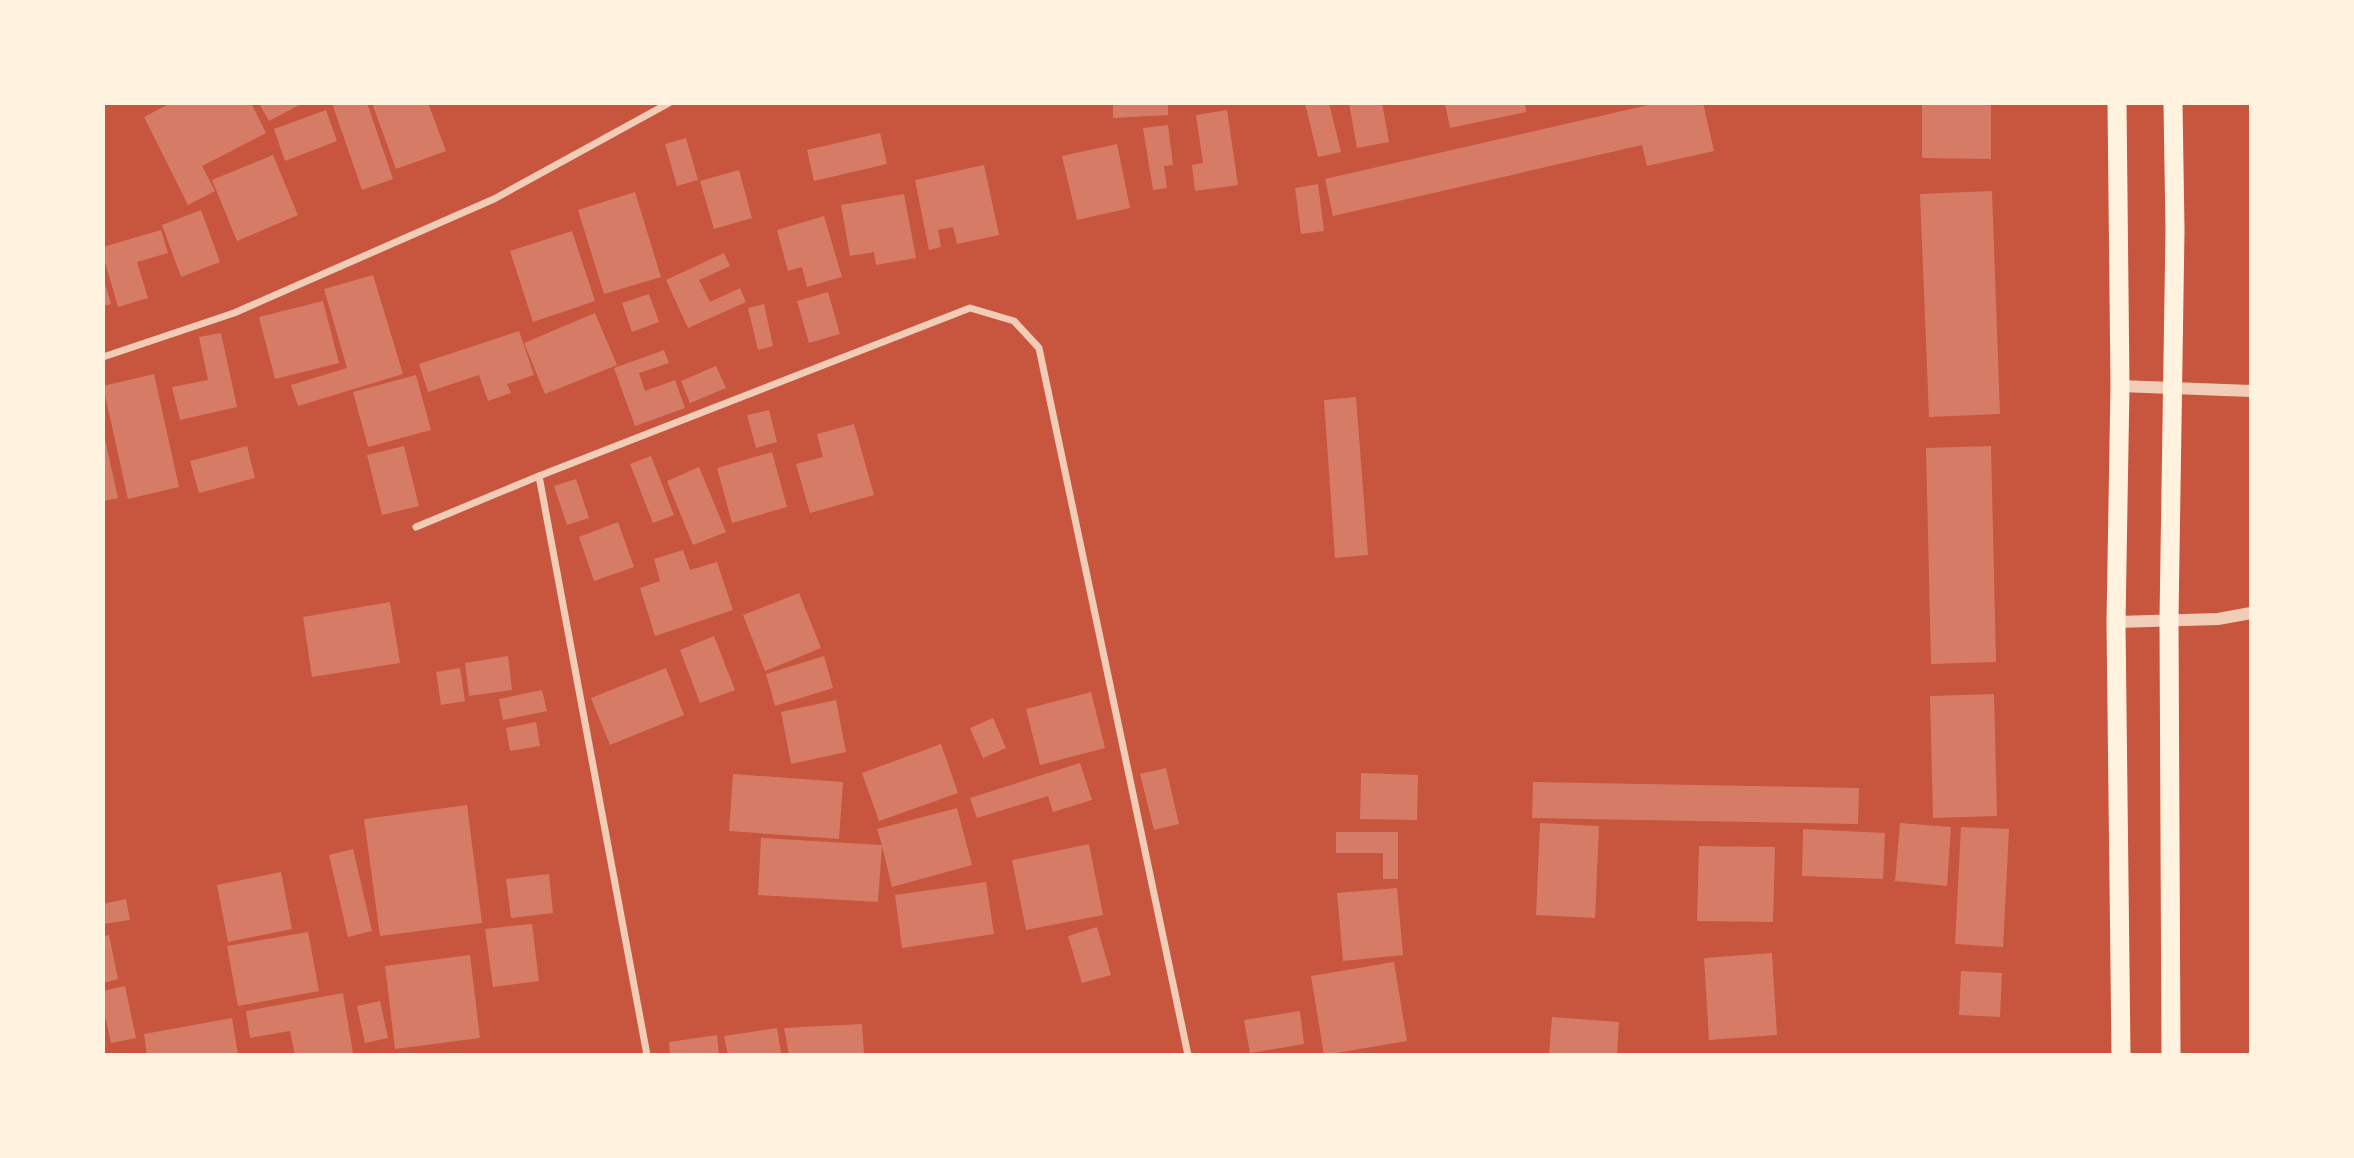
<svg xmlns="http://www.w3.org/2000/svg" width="2354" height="1158" font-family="'Archivo Narrow',sans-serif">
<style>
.building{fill:#d67c66}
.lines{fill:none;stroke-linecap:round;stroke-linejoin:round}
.minor{stroke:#f1ccb7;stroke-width:7}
.tertiary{stroke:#f1ccb7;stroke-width:12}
.trunk{stroke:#fff3e0;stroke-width:19}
</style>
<rect width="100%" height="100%" fill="#c8553d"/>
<!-- building -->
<g class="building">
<polygon points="171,103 251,103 266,133 202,166 215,191 188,205 144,117"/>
<polygon points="259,103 303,103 269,121"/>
<polygon points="332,103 367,103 393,179 362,190"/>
<polygon points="372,103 428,103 446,151 396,169"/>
<polygon points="1113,103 1168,103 1168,115 1113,118"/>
<polygon points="1305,103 1329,103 1341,152 1318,157"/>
<polygon points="1349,103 1382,103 1389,142 1357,148"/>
<polygon points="1445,103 1525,103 1526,112 1450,128"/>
<polygon points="1657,103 1703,103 1714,151 1647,166 1642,145 1333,216 1325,179"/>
<polygon points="1922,103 1991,103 1991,159 1922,158"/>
<polygon points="326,110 337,141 285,161 274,129"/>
<polygon points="1227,110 1238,185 1195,191 1192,165 1203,163 1196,115"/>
<polygon points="1168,125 1173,165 1164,166 1167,188 1153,190 1143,128"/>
<polygon points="880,133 887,164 814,181 807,150"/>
<polygon points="686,138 698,180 677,186 665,144"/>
<polygon points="1117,144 1130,208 1077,220 1062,156"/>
<polygon points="273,155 298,215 237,241 212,180"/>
<polygon points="984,165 999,235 957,244 953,227 938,230 941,247 929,250 915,180"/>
<polygon points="739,170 752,218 714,229 700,181"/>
<polygon points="1318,184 1324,231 1301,234 1295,188"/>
<polygon points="1992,191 2000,414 1929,417 1920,194"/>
<polygon points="635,192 661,277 604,294 578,210"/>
<polygon points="904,194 916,258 876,265 874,252 850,256 841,205"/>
<polygon points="201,210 220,262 181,277 162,225"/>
<polygon points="824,216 842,277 807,287 802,267 788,271 777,230"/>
<polygon points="161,230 168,253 137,262 148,298 118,307 103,255 103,247"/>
<polygon points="572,231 595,301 533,322 510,251"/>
<polygon points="724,253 730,266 699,280 710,302 740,288 746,302 688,328 666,280"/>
<polygon points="373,275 403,374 298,406 291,385 347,368 324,289"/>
<polygon points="103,277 111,304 103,306"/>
<polygon points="828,292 840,334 809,343 797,301"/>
<polygon points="649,294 659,322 632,332 622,303"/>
<polygon points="323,301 339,363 275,379 259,317"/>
<polygon points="764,304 773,346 758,350 748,308"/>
<polygon points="595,313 617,365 545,394 524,343"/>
<polygon points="519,331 534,375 507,384 511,393 488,401 479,375 428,392 419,364"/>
<polygon points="221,333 237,407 180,420 172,387 208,380 199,337"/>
<polygon points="664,350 669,363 639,373 645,391 675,380 685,408 635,426 614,368"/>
<polygon points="716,366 726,388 690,403 681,381"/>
<polygon points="154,374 179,487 128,499 103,386"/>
<polygon points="416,375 431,430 368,447 353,392"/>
<polygon points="1356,397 1368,555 1335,558 1324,400"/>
<polygon points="769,410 777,442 756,448 747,415"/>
<polygon points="854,424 874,495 810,513 796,464 823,457 817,434"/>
<polygon points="103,431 118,498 103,501"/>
<polygon points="247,446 255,478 199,493 190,461"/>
<polygon points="404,446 419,506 382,515 367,455"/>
<polygon points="1991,446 1996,662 1931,664 1926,448"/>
<polygon points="772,452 787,507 732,523 717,468"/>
<polygon points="651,456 674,515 653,523 630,464"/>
<polygon points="699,467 726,532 693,545 667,481"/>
<polygon points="576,479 589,518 567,525 554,486"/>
<polygon points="618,522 634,567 594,581 579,537"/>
<polygon points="683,550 690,570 717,562 733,610 655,636 640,588 660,581 654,559"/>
<polygon points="799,593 821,648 765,671 743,615"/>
<polygon points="390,602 400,663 312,677 303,617"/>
<polygon points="714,636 735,690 700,703 680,650"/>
<polygon points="508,656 512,690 469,696 465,663"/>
<polygon points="824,656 833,688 775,706 766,674"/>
<polygon points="460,668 465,701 441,705 436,672"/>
<polygon points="666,668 684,715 610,745 591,698"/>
<polygon points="542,690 547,711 503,720 499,699"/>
<polygon points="1091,692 1105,748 1040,765 1026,709"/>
<polygon points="1994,694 1997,816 1933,818 1930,696"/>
<polygon points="836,700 846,752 791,764 781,712"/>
<polygon points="993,718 1006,748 983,758 970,728"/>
<polygon points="536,722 540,746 510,751 506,728"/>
<polygon points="941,744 958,793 879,821 862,773"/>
<polygon points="1080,763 1092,800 1053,812 1048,796 977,818 970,798"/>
<polygon points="1166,768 1179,824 1154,830 1140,774"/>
<polygon points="1361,773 1418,775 1417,820 1360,819"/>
<polygon points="733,774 843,782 839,839 729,831"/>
<polygon points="1533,782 1859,788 1858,824 1532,818"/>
<polygon points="467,805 482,923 380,936 364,819"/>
<polygon points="957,808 972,865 892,887 882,846 878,902 758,895 761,838 882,845 877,829"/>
<polygon points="1540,823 1599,826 1595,918 1536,915"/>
<polygon points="1900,823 1951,827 1947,886 1895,881"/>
<polygon points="1961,827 2009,829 2003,947 1955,944"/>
<polygon points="1803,829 1885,833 1883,879 1802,876"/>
<polygon points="1336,832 1398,832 1398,879 1383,879 1383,853 1336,853"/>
<polygon points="1089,844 1103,915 1026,930 1012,860"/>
<polygon points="1699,846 1775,847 1773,922 1697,921"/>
<polygon points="353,849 372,931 348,937 329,855"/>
<polygon points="281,872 292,929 228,942 217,885"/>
<polygon points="549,874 553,913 511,918 506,879"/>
<polygon points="986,882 994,934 902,948 895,895"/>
<polygon points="1397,888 1403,955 1343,961 1337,893"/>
<polygon points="126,899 130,920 103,924 103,904"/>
<polygon points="532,924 539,981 493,987 485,929"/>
<polygon points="1097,927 1111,975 1082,983 1068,936"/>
<polygon points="308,932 319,991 238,1006 227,946"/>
<polygon points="109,935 118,979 103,983 103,936"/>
<polygon points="1772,953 1777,1035 1709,1040 1704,958"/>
<polygon points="470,955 480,1038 395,1049 385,966"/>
<polygon points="1394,962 1407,1041 1324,1055 1311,976"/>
<polygon points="1961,971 2002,973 2000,1017 1959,1015"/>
<polygon points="125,986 136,1038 111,1043 103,1007 103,991"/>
<polygon points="343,993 353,1053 295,1055 290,1031 250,1038 246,1011"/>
<polygon points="380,1001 388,1038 365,1043 357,1006"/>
<polygon points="1300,1011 1304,1044 1250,1053 1244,1020"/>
<polygon points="1552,1017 1619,1022 1617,1055 1549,1055"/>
<polygon points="232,1018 238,1055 147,1055 144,1034"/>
<polygon points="862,1024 864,1054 789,1055 784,1028"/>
<polygon points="777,1028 781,1053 728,1055 724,1036"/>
<polygon points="717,1035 719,1055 670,1055 669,1042"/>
</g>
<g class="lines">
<!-- minor -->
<g class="minor">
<polyline points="103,357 234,313 494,199 669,103"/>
<polyline points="539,476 647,1055"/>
<polyline points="416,527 539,476 970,308 1014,321 1039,348 1188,1055"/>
</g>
<!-- tertiary -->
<g class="tertiary">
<polyline points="2120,386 2251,391"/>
<polyline points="2116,622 2218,619 2251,613"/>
</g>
<!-- trunk -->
<g class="trunk">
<polyline points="2117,103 2120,386 2116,622 2121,1055"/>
<polyline points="2171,1055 2169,619 2175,230 2173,103"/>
</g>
</g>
<!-- border -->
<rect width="2354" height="1158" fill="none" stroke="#fff3e0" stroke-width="210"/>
</svg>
